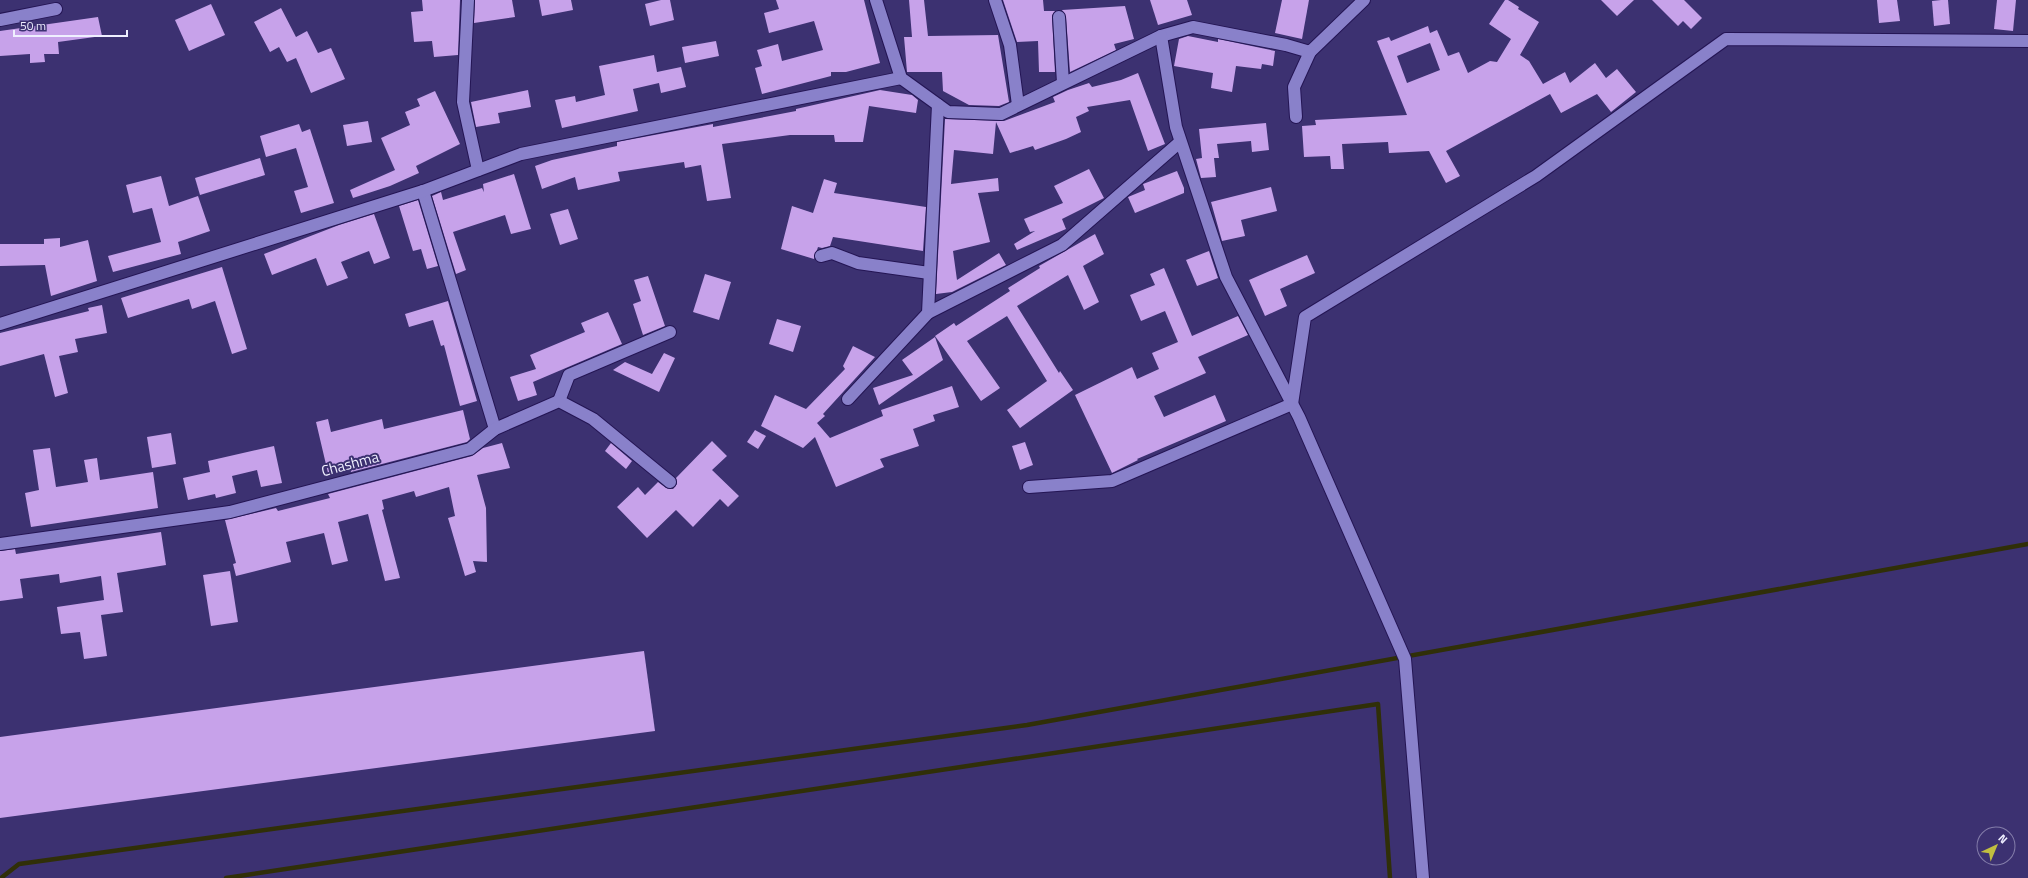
<svg xmlns="http://www.w3.org/2000/svg" width="2028" height="878" font-family="'Titillium Web',sans-serif">
<style>
.lines{fill:none;stroke-linecap:round;stroke-linejoin:round}
.stream{stroke:#302f08;stroke-width:4.5}
.building{fill:#c7a2ea;fill-rule:evenodd}
.minor-casing{stroke:#241554;stroke-width:14}
.minor{stroke:#8981ca;stroke-width:12}
.labels{text-anchor:middle;stroke-width:4;stroke-linejoin:round;paint-order:stroke}
.street-label{font-size:15px;fill:#efefff;stroke:#3c3171}
</style>
<rect width="100%" height="100%" fill="#3c3171"/>
<g class="lines">
<!-- stream -->
<g class="stream">
<polyline points="1,878 19,864 1027,725 2028,544"/>
<polyline points="226,878 1378,704 1390,878"/>
</g>
</g>
<!-- building -->
<g class="building">
<polygon points="422,0 460,0 458,55 434,57 432,41 414,42 411,12 423,11"/>
<polygon points="475,0 512,0 515,17 474,23"/>
<polygon points="539,0 571,0 573,10 542,16"/>
<polygon points="661,0 670,0 674,20 650,26 645,4"/>
<polygon points="776,0 864,0 880,63 846,72 831,72 831,76 762,94 755,68 762,66 757,50 778,44 782,61 823,50 814,21 769,33 764,13 779,9"/>
<polygon points="909,0 924,0 928,36 998,35 1009,102 999,106 969,105 943,91 942,72 907,72 904,37 912,37"/>
<polygon points="1003,0 1043,0 1044,11 1055,11 1052,17 1055,72 1039,72 1038,41 1017,42"/>
<polygon points="1150,0 1187,0 1192,15 1158,25"/>
<polygon points="1282,0 1309,0 1302,39 1275,33"/>
<path d="M1505,0H1508L1519,7L1518,9L1539,22L1520,55L1529,61L1543,84L1565,72L1570,83L1595,63L1606,78L1617,69L1636,92L1611,112L1597,94L1561,113L1550,94L1446,151L1460,176L1446,183L1429,151L1389,153L1388,142L1342,144L1344,169H1331L1330,156L1304,157L1302,126L1316,125L1315,120L1407,115L1377,41L1389,37L1391,41L1428,26L1430,33L1437,30L1448,56L1459,52L1468,73L1490,61L1497,62L1511,39L1489,24ZM1430,43L1440,70L1407,83L1397,56Z"/>
<polygon points="1601,0 1634,0 1617,16"/>
<polygon points="1652,0 1684,0 1702,18 1691,29 1683,21 1678,26"/>
<polygon points="1877,0 1897,0 1900,21 1879,23"/>
<polygon points="1941,0 1948,0 1950,24 1934,26 1932,1"/>
<polygon points="1997,0 2016,0 2013,31 1994,29"/>
<polygon points="211,4 225,35 189,51 175,20"/>
<polygon points="1125,6 1134,39 1114,44 1116,50 1070,72 1066,17 1062,10"/>
<polygon points="281,8 296,37 307,31 318,53 331,48 345,79 311,93 296,58 287,62 279,47 270,52 254,22"/>
<polygon points="98,17 102,36 58,42 59,54 44,54 45,62 30,63 30,54 0,56 0,31"/>
<polygon points="1188,36 1218,42 1218,39 1275,51 1273,66 1262,64 1261,69 1236,66 1232,92 1211,88 1213,73 1174,66 1179,39"/>
<polygon points="716,41 719,56 685,63 682,47"/>
<polygon points="654,55 657,72 681,67 686,87 661,93 659,83 633,89 638,111 562,128 555,100 575,96 576,102 605,95 599,66"/>
<polygon points="1138,73 1165,144 1148,151 1130,100 1087,107 1089,111 1076,117 1081,132 1066,139 1035,150 1033,146 1010,153 996,122 993,154 954,150 951,184 998,178 999,191 978,193 990,242 953,251 957,280 999,253 1006,265 952,292 936,294 945,119 1004,121 1055,102 1053,97 1068,90 1089,83 1092,87 1121,80"/>
<polygon points="528,90 531,107 498,113 500,123 476,127 471,102"/>
<polygon points="880,90 912,95 918,100 916,113 869,106 863,142 835,142 834,135 790,135 722,144 731,198 707,201 701,165 685,168 684,162 618,172 620,181 578,190 575,177 542,189 535,166 552,160 617,146 617,142 686,129 713,124 713,127 796,111 796,109"/>
<polygon points="435,91 460,144 416,166 419,173 390,186 353,198 350,190 395,170 381,138 410,125 405,112 420,106 417,99"/>
<polygon points="368,121 372,142 347,146 343,125"/>
<polygon points="1266,123 1269,150 1252,152 1251,141 1217,144 1219,158 1214,158 1216,177 1201,178 1196,159 1202,158 1199,129"/>
<polygon points="299,124 302,132 310,129 334,203 301,213 294,191 308,187 296,148 266,157 260,136"/>
<polygon points="260,158 265,175 200,195 195,178"/>
<polygon points="1089,169 1104,198 1062,219 1066,229 1017,250 1014,244 1035,231 1030,232 1024,219 1063,203 1054,186"/>
<polygon points="1177,171 1184,188 1184,193 1135,213 1128,197 1145,190 1143,184"/>
<polygon points="514,174 531,229 511,234 505,215 453,232 466,270 456,274 432,196 441,192 443,200 482,188 484,192 483,184"/>
<polygon points="161,176 169,206 198,196 210,231 178,242 181,254 113,272 108,256 161,242 152,208 133,213 126,185"/>
<polygon points="824,179 837,183 834,193 926,207 923,251 833,237 830,246 822,248 818,247 814,259 781,249 792,206 813,213"/>
<polygon points="1271,187 1277,211 1241,220 1245,236 1222,241 1211,202"/>
<polygon points="418,200 438,266 427,269 421,249 413,251 399,206"/>
<polygon points="568,209 578,239 560,245 550,214"/>
<polygon points="374,214 390,258 374,264 369,251 341,262 348,278 327,286 316,258 272,275 264,254 339,225"/>
<polygon points="1095,234 1104,254 1083,266 1099,302 1084,310 1068,275 1017,306 1059,373 1060,371 1073,390 1020,428 1007,410 1047,381 1007,316 967,341 1000,388 981,401 935,336 954,323 956,326 1010,291 1008,288 1040,268 1039,266"/>
<polygon points="60,238 60,247 88,240 97,281 51,296 45,265 0,266 0,244 44,244 44,239"/>
<polygon points="1209,251 1218,278 1197,286 1186,260"/>
<polygon points="1307,255 1315,273 1280,289 1287,306 1265,316 1249,280"/>
<polygon points="222,267 247,349 232,354 215,301 192,309 189,299 128,318 121,298"/>
<polygon points="1164,268 1192,336 1238,316 1248,335 1198,357 1206,373 1154,396 1164,417 1215,395 1226,421 1137,459 1138,460 1112,473 1075,395 1132,367 1137,379 1159,369 1152,353 1178,342 1165,311 1141,321 1130,295 1155,285 1150,274"/>
<polygon points="705,274 731,282 719,320 693,312"/>
<polygon points="648,276 665,326 643,335 633,304 641,301 634,280"/>
<polygon points="448,301 477,401 460,406 444,345 441,346 433,320 409,327 405,314"/>
<polygon points="102,305 107,333 75,339 78,352 59,356 68,393 55,397 44,354 0,366 0,333 89,311 88,308"/>
<polygon points="608,312 622,344 533,382 537,395 518,401 510,377 536,369 530,355 585,332 581,323"/>
<polygon points="777,319 801,326 793,352 769,344"/>
<polygon points="935,337 943,360 879,405 873,388 913,375 902,360"/>
<polygon points="853,346 875,357 823,414 825,416 817,423 830,438 883,416 881,410 952,386 959,407 933,415 935,421 913,429 919,446 880,459 884,467 836,487 815,437 803,448 761,426 775,395 806,409 845,369 843,366"/>
<polygon points="664,353 675,358 659,392 613,370 625,362 652,374"/>
<polygon points="463,410 470,439 467,442 351,472 350,468 328,473 316,422 328,419 331,432 382,419 384,429"/>
<polygon points="755,430 766,436 758,449 747,442"/>
<polygon points="171,433 176,464 152,468 147,437"/>
<polygon points="712,441 727,456 712,470 739,496 728,507 720,499 693,527 676,510 647,538 617,507 638,487 645,495 658,482 666,488 673,489 677,484 676,478"/>
<polygon points="1025,442 1033,465 1020,470 1012,446"/>
<polygon points="502,443 510,468 477,475 486,508 487,562 473,561 476,572 465,576 448,518 455,516 449,487 416,497 414,491 382,500 384,509 382,510 400,578 385,581 368,514 338,522 348,561 332,565 324,533 286,542 291,562 236,576 233,564 236,563 225,520 276,508 278,511 330,498 328,494 472,456 483,448"/>
<polygon points="611,443 632,461 626,469 605,451"/>
<polygon points="274,446 282,483 261,487 257,470 232,476 236,493 216,498 215,494 188,500 183,478 210,472 208,461"/>
<polygon points="50,448 56,487 88,482 84,460 97,458 100,480 153,472 158,508 31,527 25,493 39,490 33,450"/>
<polygon points="161,532 166,565 117,573 123,612 101,615 107,656 84,659 80,632 61,634 57,607 104,600 101,576 60,583 59,574 20,579 23,598 0,601 0,551 15,549 16,554"/>
<polygon points="230,571 238,622 211,626 203,575"/>
<polygon points="644,651 655,731 0,818 0,737"/>
</g>
<g class="lines">
<!-- minor casing -->
<g class="minor-casing">
<g id="minor">
<polyline points="468,0 463,102 478,170"/>
<polyline points="876,0 901,78 948,112 1001,114 1161,36 1193,27 1286,45 1310,52 1364,0"/>
<polyline points="995,0 1010,45 1018,105"/>
<polyline points="1059,17 1063,83"/>
<polyline points="0,20 56,9"/>
<polyline points="1161,36 1176,127 1226,277 1299,417 1405,659 1423,878"/>
<polyline points="1296,117 1294,87 1310,52"/>
<polyline points="423,191 495,429"/>
<polyline points="821,256 832,253 858,263 929,273"/>
<polyline points="928,313 1062,245 1180,142"/>
<polyline points="0,324 423,191 521,154 901,78"/>
<polyline points="848,399 928,313 938,105"/>
<polyline points="559,401 569,375 670,332"/>
<polyline points="1029,487 1112,481 1292,404 1305,317 1536,176 1726,39 2028,41"/>
<polyline points="0,544 230,512 470,449 495,429 559,401 593,419 670,482"/>
</g>
</g>
<!-- minor -->
<use href="#minor" class="minor"/>
</g>
<g class="labels">
<!-- street labels -->
<g class="street-label">
<text transform="translate(350 464) rotate(-15)" y="5">Chashma</text>
</g>
</g>
<!-- north arrow -->
<g transform="translate(1996 846) rotate(44)"><circle r="19" fill="#3c3171" stroke="#847daa"/>
<path d="M0-3L7 15L0 10L-7 15Z" fill="#c1be40"/>
<text y="-6" font-size="11" font-weight="bold" text-anchor="middle" fill="#efefff">N</text>
</g>
<!-- scale -->
<path d="M14 30v6h113v-6" fill="none" stroke="#efefff" stroke-width="2"/>
<text x="20" y="30" font-size="12" fill="#efefff" stroke="#3c3171" stroke-width="3" paint-order="stroke">50 m</text>
</svg>
